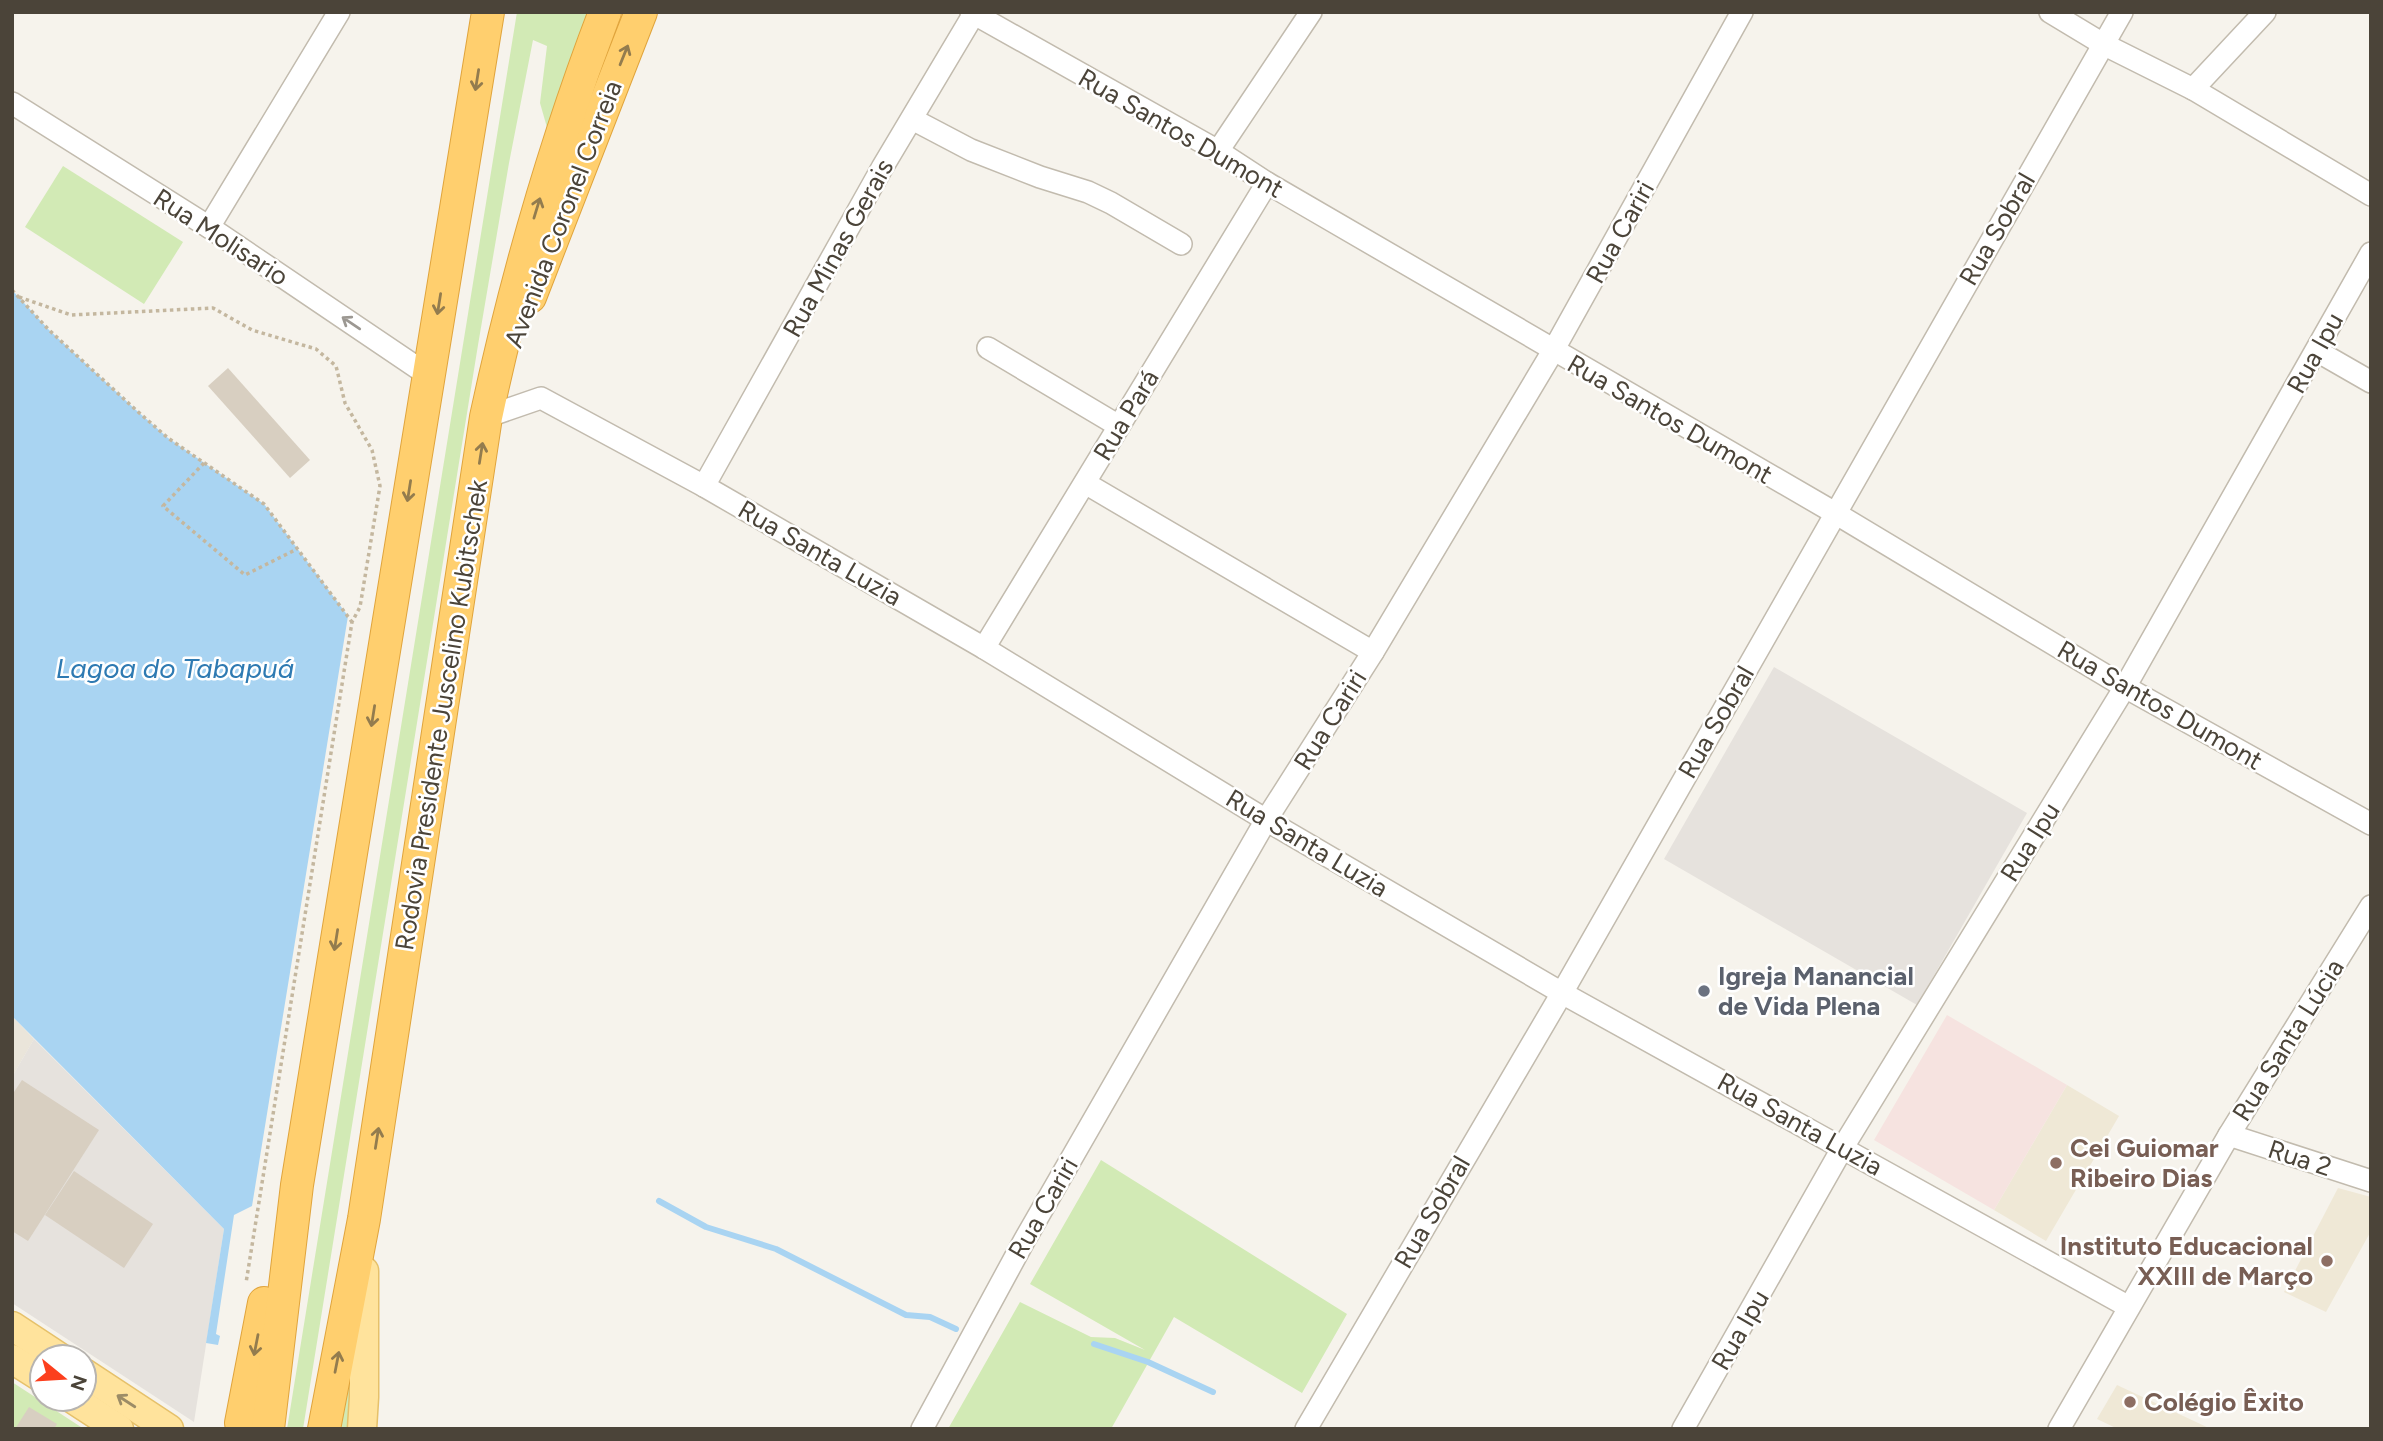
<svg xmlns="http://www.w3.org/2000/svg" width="2383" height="1441" font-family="Figtree,sans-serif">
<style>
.residential{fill:#eae5da}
.industrial{fill:#e6e2dd}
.education{fill:#efe8d6}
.medical{fill:#f6e3e0}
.green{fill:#d2eab5}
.water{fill:#a9d4f2}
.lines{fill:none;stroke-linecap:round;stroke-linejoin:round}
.stream{stroke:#a9d4f2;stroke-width:6}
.building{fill:#d8cfc1}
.minor-casing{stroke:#c2bbae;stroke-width:24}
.major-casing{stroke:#e6c16a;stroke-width:31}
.highway-casing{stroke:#e0a43c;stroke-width:34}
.path{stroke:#c4b79f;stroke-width:3.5;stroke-dasharray:3.5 3.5;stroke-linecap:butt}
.minor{stroke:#fff;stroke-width:21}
.major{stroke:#ffe39c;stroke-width:28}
.highway{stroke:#ffcf6e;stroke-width:32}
.oneway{stroke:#937c4e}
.oneway2{stroke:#9c9892}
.oneway3{stroke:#9c8c66}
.worship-dot{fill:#6b7280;stroke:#fff;stroke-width:2.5}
.education-dot{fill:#8d6e63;stroke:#fff;stroke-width:2.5}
.labels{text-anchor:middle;stroke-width:5;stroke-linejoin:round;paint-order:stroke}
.street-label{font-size:26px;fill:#4b4439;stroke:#fff}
.worship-label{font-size:26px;font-weight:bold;fill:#5b616d;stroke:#fff;text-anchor:start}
.education-label{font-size:26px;font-weight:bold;fill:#785e54;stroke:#fff;text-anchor:start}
.water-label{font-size:28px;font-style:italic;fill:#2e7ab2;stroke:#fff}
</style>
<rect width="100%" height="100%" fill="#f6f3ec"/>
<!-- residential -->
<polygon class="residential" points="12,1016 34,1039 12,1077"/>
<!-- industrial -->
<g class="industrial">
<polygon points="1774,667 2027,813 1917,1005 1664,859"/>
<polygon points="34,1039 224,1229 194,1422 12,1303 12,1077"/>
</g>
<!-- education -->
<g class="education">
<polygon points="2067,1085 2119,1116 2046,1241 1994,1210"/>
<polygon points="2338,1188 2371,1197 2371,1231 2326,1312 2284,1292"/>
<polygon points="2117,1385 2211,1429 2118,1429 2097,1419"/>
</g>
<!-- medical -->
<polygon class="medical" points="1947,1015 2067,1085 1994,1210 1874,1140"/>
<!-- green -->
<g class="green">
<polygon points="517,12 593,12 548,131 540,103 547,46 533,40 509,163 478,345 303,1429 287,1429"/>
<polygon points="63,166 183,242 144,304 25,227"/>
<polygon points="1101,1160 1347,1314 1302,1393 1174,1317 1111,1429 948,1429 1020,1302 1091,1337 1115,1338 1145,1350 1030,1284"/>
<polygon points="350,1371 352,1429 341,1429"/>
<polygon points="12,1382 84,1429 12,1429"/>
</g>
<!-- water -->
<polygon class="water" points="12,290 49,330 136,410 168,438 264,504 348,616 252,1206 234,1215 216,1334 220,1336 218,1345 206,1343 224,1229 12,1016"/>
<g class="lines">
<!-- stream -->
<g class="stream">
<polyline points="659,1201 706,1227 776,1249 906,1315 930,1317 956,1329"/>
<polyline points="1094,1344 1148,1362 1213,1392"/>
</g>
</g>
<!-- building -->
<g class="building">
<polygon points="228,368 310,460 290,478 208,386"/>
<polygon points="22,1080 99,1130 28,1241 12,1231 12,1095"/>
<polygon points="74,1171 153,1224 124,1268 45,1215"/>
<polygon points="29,1407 57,1424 54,1429 15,1429"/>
</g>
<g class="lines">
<!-- minor casing -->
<g class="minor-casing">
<g id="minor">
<polyline points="971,12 1218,151 1267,183 1835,513 2125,687 2371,824"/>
<polyline points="2050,12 2103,44 2193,89 2371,195"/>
<polyline points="2193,89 2265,12"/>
<polyline points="12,103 209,227 428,375"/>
<polyline points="912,119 971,150 1040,177 1088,192 1111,203 1181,244"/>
<polyline points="1218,151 1311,12"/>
<polyline points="209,227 339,12"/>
<polyline points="988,348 1119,426"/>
<polyline points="2317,351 2371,382"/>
<polyline points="486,417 541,398 704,486 984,648 1266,820 1562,993 2129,1307"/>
<polyline points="1085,483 1373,652"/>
<polyline points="704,486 882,168 975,12"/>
<polyline points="984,648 1267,183"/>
<polyline points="2229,1135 2371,1181"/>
<polyline points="922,1429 1024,1241 1266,820 1373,652 1553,351 1742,12"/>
<polyline points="1306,1429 1562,993 2122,12"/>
<polyline points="1683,1429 1843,1147 2125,687 2371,253"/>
<polyline points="2059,1429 2229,1135 2371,906"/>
</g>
</g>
<!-- major casing -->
<g class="major-casing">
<g id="major">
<polyline points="12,1326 59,1357"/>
<polyline points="12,1359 42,1378"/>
<polyline points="84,1373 169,1429"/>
<polyline points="73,1399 119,1429"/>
<polyline points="362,1429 364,1397 364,1271"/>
</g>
</g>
<!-- highway casing -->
<g class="highway-casing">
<g id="highway">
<polyline points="530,297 641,12"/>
<polyline points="241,1423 264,1303"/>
<polyline points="268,1429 297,1185 488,12"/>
<path d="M324,1429L364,1219L486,417C516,278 554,145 605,12"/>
</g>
</g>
<!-- path -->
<g class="path">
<polyline points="12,290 49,330 136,410 168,438 264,504 352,622"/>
<polyline points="19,297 71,315 213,308 252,330 316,349 336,366 345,403 372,450 380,486 360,607 352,622 246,1283"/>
<polyline points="204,463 163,506 245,575 297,549"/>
</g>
<!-- minor -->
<use href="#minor" class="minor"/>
<!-- major -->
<use href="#major" class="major"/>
<!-- highway -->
<use href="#highway" class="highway"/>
</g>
<!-- one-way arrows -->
<defs><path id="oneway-shaft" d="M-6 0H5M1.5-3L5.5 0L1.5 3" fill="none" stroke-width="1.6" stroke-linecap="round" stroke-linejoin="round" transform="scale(1.75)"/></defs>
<g class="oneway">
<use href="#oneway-shaft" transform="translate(624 55) rotate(-68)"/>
<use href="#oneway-shaft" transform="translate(477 80) rotate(99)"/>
<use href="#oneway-shaft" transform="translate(537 208) rotate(-73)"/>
<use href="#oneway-shaft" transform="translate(439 304) rotate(99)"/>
<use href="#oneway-shaft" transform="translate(481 453) rotate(-81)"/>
<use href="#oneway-shaft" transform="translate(409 491) rotate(99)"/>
<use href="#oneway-shaft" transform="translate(373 716) rotate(99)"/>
<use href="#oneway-shaft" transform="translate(336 940) rotate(99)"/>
<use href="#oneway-shaft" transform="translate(377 1138) rotate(-81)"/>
<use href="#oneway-shaft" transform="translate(256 1345) rotate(101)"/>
<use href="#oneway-shaft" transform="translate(337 1362) rotate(-79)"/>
</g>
<use class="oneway2" href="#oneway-shaft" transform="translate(351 323) rotate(-146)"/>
<use class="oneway3" href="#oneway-shaft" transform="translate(126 1401) rotate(-147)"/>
<!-- markers -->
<circle class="worship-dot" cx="1704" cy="991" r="7"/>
<g class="education-dot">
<circle cx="2056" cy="1163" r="7"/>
<circle cx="2327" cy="1261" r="7"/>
<circle cx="2130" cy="1402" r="7"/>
</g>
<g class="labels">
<!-- street labels -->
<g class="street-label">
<text transform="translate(1181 133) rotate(30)" y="9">Rua Santos Dumont</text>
<text transform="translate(563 214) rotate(-69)" y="9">Avenida Coronel Correia</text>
<text transform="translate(1997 229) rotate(-60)" y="9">Rua Sobral</text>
<text transform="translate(1620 232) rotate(-61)" y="9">Rua Cariri</text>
<text transform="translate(221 237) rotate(33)" y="9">Rua Molisario</text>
<text transform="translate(838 248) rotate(-61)" y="9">Rua Minas Gerais</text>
<text transform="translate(2315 353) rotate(-61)" y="9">Rua Ipu</text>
<text transform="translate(1126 415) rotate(-59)" y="9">Rua Pará</text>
<text transform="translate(1670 419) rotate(30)" y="9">Rua Santos Dumont</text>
<text transform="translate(820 553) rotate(30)" y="9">Rua Santa Luzia</text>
<text transform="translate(2160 705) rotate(30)" y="9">Rua Santos Dumont</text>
<text transform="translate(441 715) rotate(-81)" y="9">Rodovia Presidente Juscelino Kubitschek</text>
<text transform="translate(1330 720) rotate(-58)" y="9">Rua Cariri</text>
<text transform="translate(1716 722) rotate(-60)" y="9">Rua Sobral</text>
<text transform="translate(2030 842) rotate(-58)" y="9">Rua Ipu</text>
<text transform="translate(1307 843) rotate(31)" y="9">Rua Santa Luzia</text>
<text transform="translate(2288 1040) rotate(-58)" y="9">Rua Santa Lúcia</text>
<text transform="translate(1800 1124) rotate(29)" y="9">Rua Santa Luzia</text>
<text transform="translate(2300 1158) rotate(18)" y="9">Rua 2</text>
<text transform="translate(1043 1208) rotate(-60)" y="9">Rua Cariri</text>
<text transform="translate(1432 1212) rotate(-60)" y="9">Rua Sobral</text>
<text transform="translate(1740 1330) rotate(-60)" y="9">Rua Ipu</text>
</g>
<!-- worship labels -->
<g class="worship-label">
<text x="1718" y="985">Igreja Manancial<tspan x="1718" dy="30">de Vida Plena</tspan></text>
</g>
<!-- education labels -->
<g class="education-label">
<text x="2070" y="1157">Cei Guiomar<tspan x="2070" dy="30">Ribeiro Dias</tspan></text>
<text x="2313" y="1255" text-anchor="end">Instituto Educacional<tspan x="2313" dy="30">XXIII de Março</tspan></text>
<text x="2144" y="1411">Colégio Êxito</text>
</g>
<!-- water labels -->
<g class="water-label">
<text x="175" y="678">Lagoa do Tabapuá</text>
</g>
</g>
<!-- border -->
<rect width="2383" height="1441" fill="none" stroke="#4b4439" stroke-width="28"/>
<!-- north arrow -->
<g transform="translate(63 1378) rotate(108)"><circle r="33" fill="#ffffff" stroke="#b7b4b0" stroke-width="2"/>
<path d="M0-5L12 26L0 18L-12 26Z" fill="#fc3f1d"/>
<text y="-10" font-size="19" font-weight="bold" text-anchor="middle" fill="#4b4439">N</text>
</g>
</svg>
